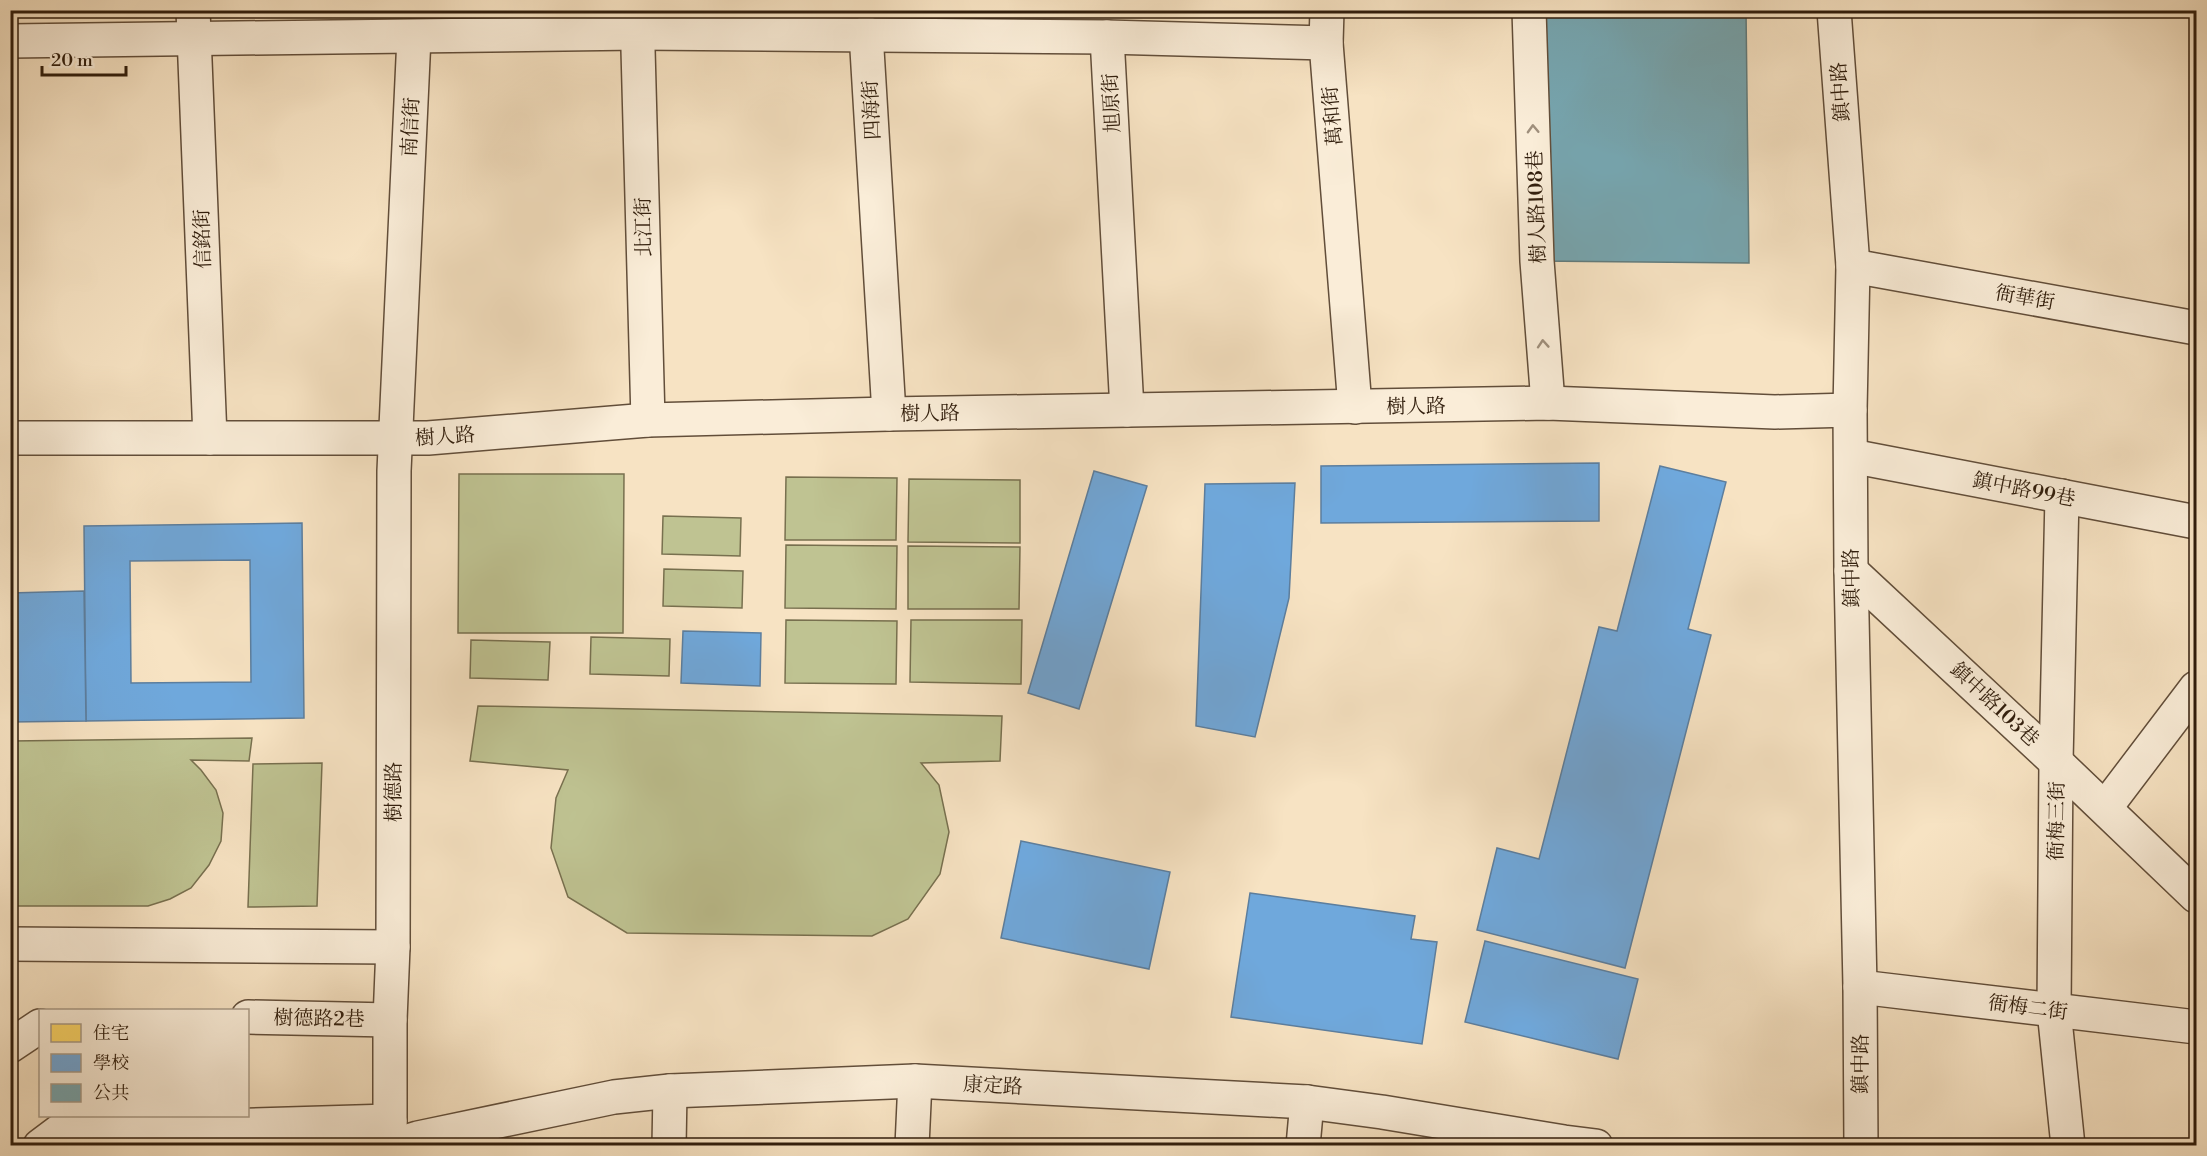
<svg xmlns="http://www.w3.org/2000/svg" width="2207" height="1156" font-family="'Libre Bodoni','Noto Serif TC',serif">
<style>
.green{fill:#bfc392;stroke:#78704f;stroke-width:1.5}
.homes{fill:#ffd966;stroke:#c1a14b;stroke-width:1.5}
.schools{fill:#6fa8dc;stroke:#5c7e9e;stroke-width:1.5;fill-rule:evenodd}
.public{fill:#76a5af;stroke:#617c7e;stroke-width:1.5}
.lines{fill:none;stroke-linecap:round;stroke-linejoin:round}
.minor-casing{stroke:#624e3a;stroke-width:36}
.minor{stroke:#faedd8;stroke-width:33}
.oneway{stroke:#9f8f7c}
.labels{text-anchor:middle;stroke-width:6;stroke-linejoin:round;paint-order:stroke}
.street-label{font-size:20px;fill:#301d0c;stroke:#faedd8}
</style>
<rect width="100%" height="100%" fill="#f7e3c3"/>
<filter id="stains"><feTurbulence type="fractalNoise" baseFrequency=".00333" numOctaves="4"/><feColorMatrix values="0 0 0 0 .2 0 0 0 0 .09 0 0 0 0 .02 0 0 0 .5 -.17"/></filter>
<radialGradient id="worn" r=".72"><stop offset=".6" stop-color="#630" stop-opacity="0"/><stop offset="1" stop-color="#630" stop-opacity=".3"/></radialGradient>
<!-- green -->
<g class="green">
<polygon points="459,474 624,474 623,633 458,633"/>
<polygon points="786,477 897,478 896,540 785,540"/>
<polygon points="909,479 1020,480 1020,543 908,542"/>
<polygon points="663,516 741,518 740,556 662,554"/>
<polygon points="786,545 897,546 896,609 785,608"/>
<polygon points="908,546 1020,547 1019,609 908,609"/>
<polygon points="664,569 743,571 742,608 663,606"/>
<polygon points="786,620 897,621 896,684 785,683"/>
<polygon points="911,620 1022,620 1021,684 910,682"/>
<polygon points="591,637 670,639 669,676 590,674"/>
<polygon points="471,640 550,642 548,680 470,678"/>
<polygon points="478,706 1002,716 1000,761 921,763 939,785 949,832 940,874 908,919 872,936 627,933 568,897 551,848 556,798 568,770 470,761"/>
<polygon points="252,738 249,761 191,760 201,770 216,790 223,813 221,841 209,865 191,888 170,899 148,906 11,906 11,741"/>
<polygon points="322,763 317,906 248,907 253,764"/>
</g>
<!-- homes -->
<rect class="homes" x="238" y="10" width="105" height="3"/>
<!-- schools -->
<g class="schools">
<polygon points="1599,463 1599,521 1321,523 1321,466"/>
<polygon points="1660,466 1726,482 1688,629 1711,635 1625,968 1477,930 1497,848 1539,859 1599,627 1617,631"/>
<polygon points="1094,471 1147,486 1079,709 1028,693"/>
<polygon points="1295,483 1289,598 1255,737 1196,726 1205,484"/>
<path d="M302,523L304,718L86,721L84,526ZM250,560L251,682L131,683L130,561Z"/>
<polygon points="84,591 86,721 10,722 10,593"/>
<polygon points="683,631 761,633 760,686 681,683"/>
<polygon points="1021,841 1170,872 1149,969 1001,938"/>
<polygon points="1250,893 1415,916 1411,939 1437,942 1422,1044 1231,1017"/>
<polygon points="1485,941 1638,979 1618,1059 1465,1022"/>
</g>
<!-- public -->
<polygon class="public" points="1529,10 1746,10 1749,263 1537,261"/>
<g class="lines">
<!-- minor casing -->
<g class="minor-casing">
<g id="minor">
<polyline points="193,10 210,438"/>
<polyline points="1327,10 1326,43 1355,407"/>
<polyline points="1529,10 1537,261 1548,403"/>
<polyline points="1834,10 1853,266 1850,410 1851,571 1860,987 1861,1146"/>
<polyline points="637,12 648,420"/>
<polyline points="866,33 889,414"/>
<polyline points="1107,37 1127,410"/>
<polyline points="10,41 638,33 1107,37 1326,43"/>
<polyline points="1853,266 2196,328"/>
<polyline points="10,438 428,438 648,420 889,414 1548,403 1775,412 1850,410"/>
<polyline points="1851,456 2196,522"/>
<polyline points="2062,496 2056,762 2054,1010 2068,1146"/>
<polyline points="1851,571 2056,762 2196,896"/>
<polyline points="2105,808 2196,688"/>
<polyline points="10,944 393,947"/>
<polyline points="1860,987 2196,1027"/>
<polyline points="248,1017 390,1020"/>
<polyline points="10,1046 40,1026"/>
<polyline points="40,1146 60,1131 390,1121"/>
<polyline points="390,1146 390,1020 393,947 394,471 414,37"/>
<polyline points="392,1146 418,1138 614,1097 670,1091 915,1081 1307,1102 1382,1112 1564,1142 1596,1146"/>
<polyline points="669,1146 670,1091"/>
<polyline points="912,1146 915,1081"/>
<polyline points="1303,1146 1307,1102"/>
</g>
</g>
<!-- minor -->
<use href="#minor" class="minor"/>
</g>
<!-- one-way arrows -->
<defs><path id="oneway-chevron" d="M-2-3.5L2.5 0L-2 3.5" fill="none" stroke-width="1.6" stroke-linecap="round" stroke-linejoin="round" transform="scale(1.5)"/></defs>
<g class="oneway">
<use href="#oneway-chevron" transform="translate(1533 129) rotate(-92)"/>
<use href="#oneway-chevron" transform="translate(1543 344) rotate(-94)"/>
</g>
<g class="labels">
<!-- street labels -->
<g class="street-label">
<text transform="translate(1840 92) rotate(-94)" y="7">鎮中路</text>
<text transform="translate(1111 103) rotate(-93)" y="7">旭原街</text>
<text transform="translate(871 110) rotate(-93)" y="7">四海街</text>
<text transform="translate(1332 116) rotate(-95)" y="7">萬和街</text>
<text transform="translate(410 127) rotate(-87)" y="7">南信街</text>
<text transform="translate(1536 207) rotate(-92)" y="7">樹人路108巷</text>
<text transform="translate(643 227) rotate(-91)" y="7">北江街</text>
<text transform="translate(202 239) rotate(-92)" y="7">信銘街</text>
<text transform="translate(2025 297) rotate(10)" y="7">衙華街</text>
<text transform="translate(1416 406) rotate(-1)" y="7">樹人路</text>
<text transform="translate(930 413) rotate(-1)" y="7">樹人路</text>
<text transform="translate(445 436) rotate(-4)" y="7">樹人路</text>
<text transform="translate(2024 489) rotate(11)" y="7">鎮中路99巷</text>
<text transform="translate(1851 578) rotate(-91)" y="7">鎮中路</text>
<text transform="translate(1995 704) rotate(43)" y="7">鎮中路103巷</text>
<text transform="translate(393 792) rotate(-90)" y="7">樹德路</text>
<text transform="translate(2056 821) rotate(-89)" y="7">衙梅三街</text>
<text transform="translate(2028 1007) rotate(7)" y="7">衙梅二街</text>
<text transform="translate(319 1018) rotate(1)" y="7">樹德路2巷</text>
<text transform="translate(1860 1064) rotate(-90)" y="7">鎮中路</text>
<text transform="translate(993 1085) rotate(3)" y="7">康定路</text>
</g>
</g>
<!-- margin -->
<rect width="2207" height="1156" fill="none" stroke="#f7e3c3" stroke-width="36"/>
<rect x="12" y="12" width="2183" height="1132" fill="none" stroke="#301d0c" stroke-width="3"/>
<rect x="18" y="18" width="2171" height="1120" fill="none" stroke="#301d0c" stroke-width="1.5"/>
<!-- legend -->
<rect x="39" y="1009" width="210" height="108" fill="#faedd8" stroke="#a99a86" stroke-width="1.5"/>
<rect x="51" y="1024" width="30" height="18" fill="#ffd966" stroke="#a99a86" stroke-width="1.5"/>
<text x="93" y="1039" font-size="18" fill="#301d0c">住宅</text>
<rect x="51" y="1054" width="30" height="18" fill="#6fa8dc" stroke="#a99a86" stroke-width="1.5"/>
<text x="93" y="1069" font-size="18" fill="#301d0c">學校</text>
<rect x="51" y="1084" width="30" height="18" fill="#76a5af" stroke="#a99a86" stroke-width="1.5"/>
<text x="93" y="1099" font-size="18" fill="#301d0c">公共</text>
<!-- scale -->
<path d="M42 66v9h84v-9" fill="none" stroke="#301d0c" stroke-width="3"/>
<text x="51" y="66" font-size="18" fill="#301d0c" stroke="#faedd8" stroke-width="4.5" paint-order="stroke">20 m</text>
<rect width="100%" height="100%" filter="url(#stains)"/>
<rect width="100%" height="100%" fill="url(#worn)"/>
</svg>
